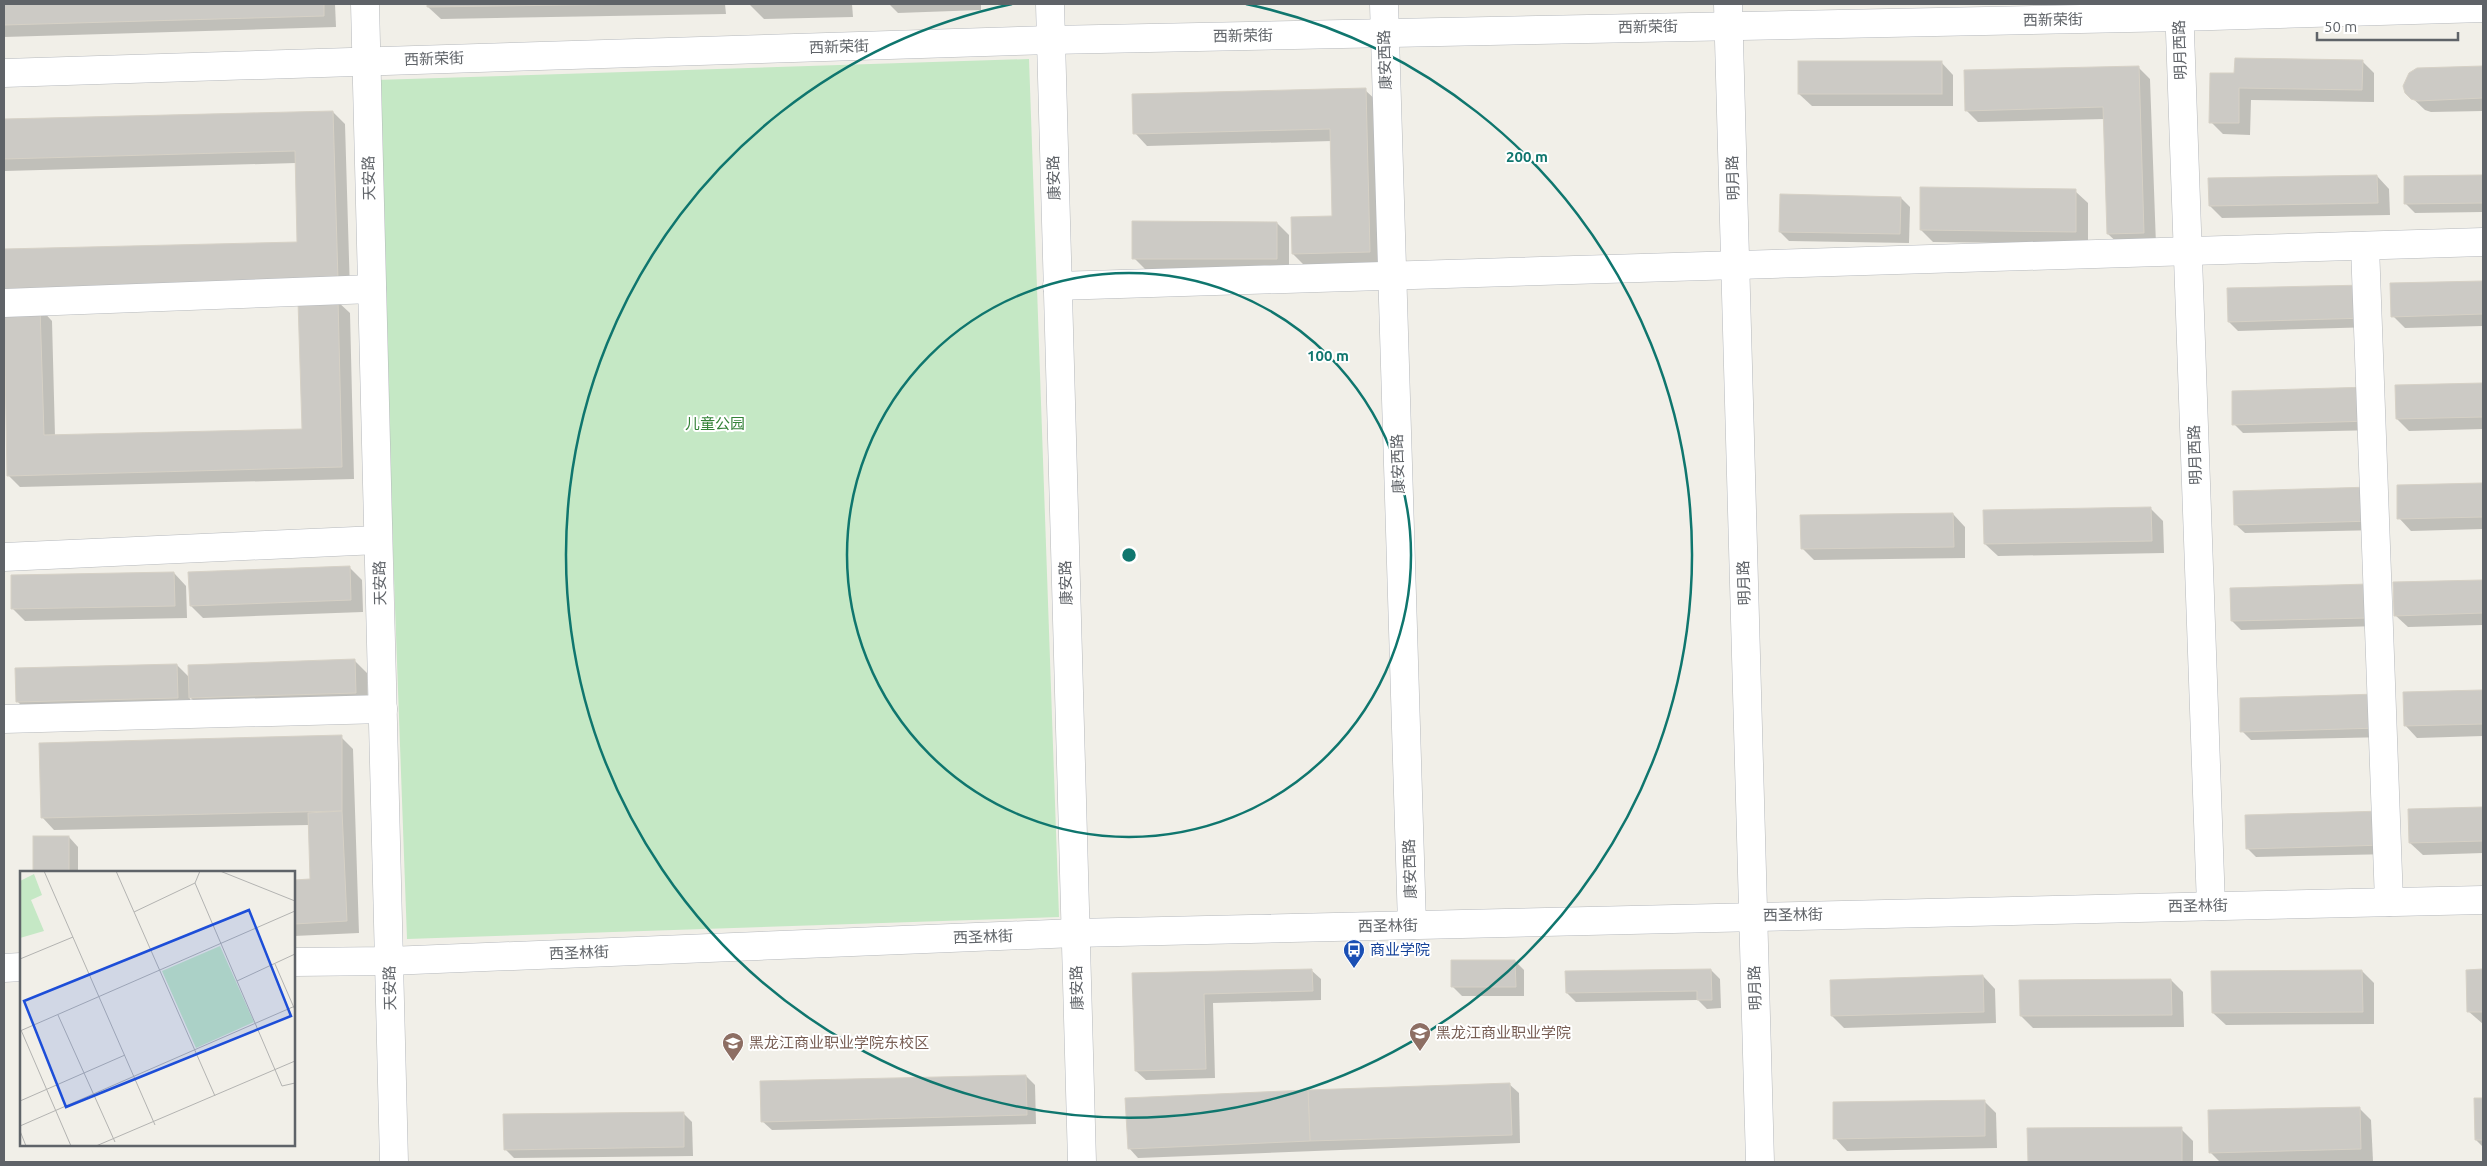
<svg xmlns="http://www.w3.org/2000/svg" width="2487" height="1166" font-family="Ubuntu,'Noto Sans SC',sans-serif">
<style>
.green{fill:#c5e8c5}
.shadow{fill:#0003}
.building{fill:#cccac5;stroke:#d6d1c6}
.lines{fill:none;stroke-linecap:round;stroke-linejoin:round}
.minor-casing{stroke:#b5b8bc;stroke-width:29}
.minor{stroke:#fff;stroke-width:28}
.ring{fill:none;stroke:#0f766e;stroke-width:2.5}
.labels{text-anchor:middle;stroke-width:4;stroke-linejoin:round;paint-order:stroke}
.street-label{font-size:15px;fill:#5f6368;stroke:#fff}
.park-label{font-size:15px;fill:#348238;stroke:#fff}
.transit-label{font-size:15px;fill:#164399;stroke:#fff;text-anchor:start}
.education-label{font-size:15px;fill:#785e54;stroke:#fff;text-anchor:start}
.inset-road{fill:none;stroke:#b3b3b1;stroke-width:1}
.view{fill:#1d4ed8;fill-opacity:0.15;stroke:#1d4ed8;stroke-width:2.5}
.inset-edge{fill:none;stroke:#5f6368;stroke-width:2.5}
.centre{fill:#0f766e;stroke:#fff;stroke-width:2.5}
.ring-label{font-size:15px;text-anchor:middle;font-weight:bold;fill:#0f766e;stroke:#fff;stroke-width:4;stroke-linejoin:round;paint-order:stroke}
</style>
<rect width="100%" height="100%" fill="#f1efe8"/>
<!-- green -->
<polygon class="green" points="1029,59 1059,917 407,939 376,80"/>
<!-- shadow -->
<g class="shadow">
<polygon points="4,4 335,4 336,27 4,37"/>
<polygon points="428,4 725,4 726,14 441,19 428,7"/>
<polygon points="749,4 852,4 853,17 764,19"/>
<polygon points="889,4 981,4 981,10 898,13"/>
<polygon points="2362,61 2374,73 2374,102 2251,100 2250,135 2223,134 2211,122 2235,74"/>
<polygon points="1941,62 1953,75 1953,106 1812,106 1799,94"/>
<polygon points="2138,67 2150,79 2156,245 2121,246 2108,234 2105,119 1978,122 1966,110"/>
<polygon points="2483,68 2483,111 2431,112 2425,110 2406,92 2417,70"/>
<polygon points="1365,90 1378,102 1382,264 1305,266 1293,254 1334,217 1332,141 1147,146 1135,133"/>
<polygon points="333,112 345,124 350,292 4,295 4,251 299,243 296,163 5,171 4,120"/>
<polygon points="2377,176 2389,189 2390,215 2222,218 2210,206"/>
<polygon points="2483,176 2483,212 2415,213 2405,203 2405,177"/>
<polygon points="2075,191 2088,203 2088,244 1933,242 1921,230"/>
<polygon points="1901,198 1910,207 1909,243 1789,241 1780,232"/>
<polygon points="1277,223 1289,235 1289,271 1146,270 1134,258"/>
<polygon points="2483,282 2483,326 2405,328 2393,316 2392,284"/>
<polygon points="2365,286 2375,327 2238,331 2229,322"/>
<polygon points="337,301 350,313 354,479 20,487 8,475 4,309 40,308 52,321 55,436 304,430"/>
<polygon points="2483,384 2483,429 2409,431 2397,419 2396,387"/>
<polygon points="2370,388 2380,430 2243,433 2234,424"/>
<polygon points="2483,484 2483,529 2411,531 2399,518 2398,486"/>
<polygon points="2372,488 2382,530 2245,533 2235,524"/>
<polygon points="2151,509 2163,521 2164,553 1998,556 1985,544"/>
<polygon points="1953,514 1965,527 1965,558 1814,560 1802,548"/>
<polygon points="349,567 362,580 363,612 203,618 191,606"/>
<polygon points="174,573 186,586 187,618 25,621 13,609"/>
<polygon points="2483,581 2483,625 2408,627 2395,615 2395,583"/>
<polygon points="2368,585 2378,626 2241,630 2232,621"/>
<polygon points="354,660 367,673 368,705 203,710 190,697 190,710 29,713 17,701 177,665 190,678"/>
<polygon points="2483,692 2483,736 2417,738 2405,725 2404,694"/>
<polygon points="2378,695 2388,737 2251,740 2242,731"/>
<polygon points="341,737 353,749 359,933 294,936 294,881 312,880 309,825 54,830 42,817"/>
<polygon points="2483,809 2483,853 2423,855 2410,843 2410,810"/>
<polygon points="2383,812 2393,854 2256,857 2247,848"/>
<polygon points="34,837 69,837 78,847 78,872 34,872"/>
<polygon points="1515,961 1524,970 1524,996 1462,996 1453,987"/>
<polygon points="1311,970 1321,979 1321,1000 1213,1003 1215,1078 1146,1080 1136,1071 1134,974"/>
<polygon points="1711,970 1720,979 1721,1008 1707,1009 1698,1000 1576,1002 1567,993"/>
<polygon points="2362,971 2374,983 2374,1024 2226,1025 2213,1013"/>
<polygon points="2467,971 2483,971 2483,1024 2468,1011"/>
<polygon points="1983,976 1995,989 1996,1023 1844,1028 1832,1016"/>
<polygon points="2171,980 2183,992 2184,1027 2033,1028 2021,1016"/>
<polygon points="1026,1076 1035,1085 1036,1124 772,1130 762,1121"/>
<polygon points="1509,1084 1519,1093 1520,1143 1138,1158 1129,1148"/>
<polygon points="2475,1099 2483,1099 2483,1147 2476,1140"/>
<polygon points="1984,1101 1996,1113 1997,1148 1847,1151 1835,1138"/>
<polygon points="2359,1108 2371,1120 2373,1161 2220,1162 2210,1152"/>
<polygon points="683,1113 692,1122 693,1156 514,1158 505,1149"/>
<polygon points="2181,1129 2193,1141 2193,1162 2029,1162 2029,1130"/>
</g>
<!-- building -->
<g class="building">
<polygon points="4,4 324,4 324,16 4,25"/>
<polygon points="427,4 642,4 427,7"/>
<polygon points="2235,58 2363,60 2362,90 2239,88 2239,123 2209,123 2210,73 2234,73"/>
<rect x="1798" y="61" width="144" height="33"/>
<polygon points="2139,66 2144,233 2107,234 2103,107 1965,111 1964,70"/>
<polygon points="2483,66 2483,98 2418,101 2411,99 2405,93 2403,86 2409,73 2417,68"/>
<polygon points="1366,88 1370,252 1292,254 1291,217 1332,216 1330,129 1133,134 1132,94"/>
<polygon points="333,111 338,280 4,289 4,249 297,242 295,151 4,159 4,119"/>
<polygon points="2377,175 2378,203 2209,206 2208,178"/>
<polygon points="2483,175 2483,203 2404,204 2404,176"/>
<polygon points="1920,187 2076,189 2076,232 1920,230"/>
<polygon points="1780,194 1901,197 1900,234 1779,232"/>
<polygon points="1132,221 1277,222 1277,259 1132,259"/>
<polygon points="2483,281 2483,314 2391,317 2390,283"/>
<polygon points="2366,285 2367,318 2228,322 2227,288"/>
<polygon points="338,299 342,467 7,476 4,308 40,307 44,435 302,429 298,301"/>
<polygon points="2483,383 2483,417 2396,419 2395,385"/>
<polygon points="2370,387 2371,421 2232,425 2232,391"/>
<polygon points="2483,483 2483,517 2397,519 2397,485"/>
<polygon points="2372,487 2373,521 2234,525 2233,491"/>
<polygon points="2151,507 2152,541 1984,544 1983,510"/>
<polygon points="1953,513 1954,547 1801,549 1800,515"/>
<polygon points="350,566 351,600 190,606 188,572"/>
<polygon points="174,572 175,606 11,609 11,575"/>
<polygon points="2483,580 2483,613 2394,616 2393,582"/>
<polygon points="2368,584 2369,618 2231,621 2230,588"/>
<polygon points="355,659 356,693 189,698 188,665"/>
<polygon points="177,664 178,698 16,702 15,668"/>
<polygon points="2483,690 2483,724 2404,726 2403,692"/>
<polygon points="2378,694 2379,728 2240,732 2240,698"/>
<polygon points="342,735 342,811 41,818 39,743"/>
<polygon points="2483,807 2483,841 2409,843 2408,809"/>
<polygon points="342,811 347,921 294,924 294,880 310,879 308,813"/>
<polygon points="2383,811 2385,845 2246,849 2245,815"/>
<rect x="33" y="836" width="36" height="36"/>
<polygon points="1451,960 1515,960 1516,987 1451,987"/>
<polygon points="1312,969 1313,991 1204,994 1206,1069 1135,1071 1132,973"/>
<polygon points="1711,969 1712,1000 1697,1000 1697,991 1566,993 1565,971"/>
<polygon points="2483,969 2483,1012 2467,1012 2466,970"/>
<polygon points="2362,970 2363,1012 2212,1013 2211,971"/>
<polygon points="1983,975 1984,1012 1831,1016 1830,980"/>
<polygon points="2171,979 2172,1015 2020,1016 2019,980"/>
<polygon points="1026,1075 1027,1115 761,1122 760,1081"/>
<polygon points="1510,1083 1512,1135 1310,1141 1308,1090"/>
<polygon points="1308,1090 1310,1141 1128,1149 1125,1098"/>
<polygon points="2474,1098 2483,1098 2483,1140 2475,1140"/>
<polygon points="1985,1100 1985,1136 1833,1139 1833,1102"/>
<polygon points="2360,1107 2361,1149 2209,1153 2208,1110"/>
<polygon points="684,1112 684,1147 504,1150 503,1114"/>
<polygon points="2182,1127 2182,1162 2028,1162 2027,1128"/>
</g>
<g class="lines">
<!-- minor casing -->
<g class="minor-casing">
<g id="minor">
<polyline points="365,4 394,1162"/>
<polyline points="1050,4 1082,1162"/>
<polyline points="1384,4 1412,925"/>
<polyline points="1728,4 1760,1162"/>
<polyline points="2179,4 2211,906"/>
<polyline points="4,73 1051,40 2179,17 2483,8"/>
<polyline points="2365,246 2389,902"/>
<polyline points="1057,286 2483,242"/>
<polyline points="4,303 372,289"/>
<polyline points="4,557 378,540"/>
<polyline points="4,719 383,709"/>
<polyline points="294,962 389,961 1075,933 2483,900"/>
<polyline points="4,968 21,967"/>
</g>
</g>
<!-- minor -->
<use href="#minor" class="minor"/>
</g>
<!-- distance rings -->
<g class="ring">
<circle cx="1129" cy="555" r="282"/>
<path d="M1246 4A563 563 0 1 1 1012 4"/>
</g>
<!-- icons -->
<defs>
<g id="bus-pin" transform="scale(1.125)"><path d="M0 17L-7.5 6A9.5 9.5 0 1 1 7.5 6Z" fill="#1a4fb4" stroke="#fff"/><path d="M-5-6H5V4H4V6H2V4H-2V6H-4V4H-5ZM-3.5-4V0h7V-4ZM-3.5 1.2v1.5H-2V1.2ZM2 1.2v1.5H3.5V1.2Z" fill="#fff"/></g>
<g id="school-pin" transform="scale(1.125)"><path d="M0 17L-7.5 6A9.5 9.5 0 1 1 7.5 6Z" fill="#8d6e63" stroke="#fff"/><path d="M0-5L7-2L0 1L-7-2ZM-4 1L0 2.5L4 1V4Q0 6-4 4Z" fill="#fff"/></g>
</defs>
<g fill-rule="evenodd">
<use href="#bus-pin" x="1354" y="950"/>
<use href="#school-pin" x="1420" y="1033"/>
<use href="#school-pin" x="733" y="1043"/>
</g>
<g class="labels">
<!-- street labels -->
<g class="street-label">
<text transform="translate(2053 20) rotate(-1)" y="5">西新荣街</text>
<text transform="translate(1648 27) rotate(-1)" y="5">西新荣街</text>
<text transform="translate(1243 36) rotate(-1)" y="5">西新荣街</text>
<text transform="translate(839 47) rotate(-2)" y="5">西新荣街</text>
<text transform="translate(2180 50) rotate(-92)" y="5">明月西路</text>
<text transform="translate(434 59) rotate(-2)" y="5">西新荣街</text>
<text transform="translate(1385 60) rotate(-92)" y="5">康安西路</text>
<text transform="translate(369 178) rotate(-91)" y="5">天安路</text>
<text transform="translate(1054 178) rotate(-92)" y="5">康安路</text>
<text transform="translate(1733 178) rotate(-92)" y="5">明月路</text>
<text transform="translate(2195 455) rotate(-92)" y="5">明月西路</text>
<text transform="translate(1398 464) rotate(-92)" y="5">康安西路</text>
<text transform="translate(380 583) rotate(-91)" y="5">天安路</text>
<text transform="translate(1066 583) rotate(-92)" y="5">康安路</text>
<text transform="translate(1744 583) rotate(-92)" y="5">明月路</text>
<text transform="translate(1410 869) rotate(-92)" y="5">康安西路</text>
<text transform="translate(2198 906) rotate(-1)" y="5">西圣林街</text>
<text transform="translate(1793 915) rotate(-1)" y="5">西圣林街</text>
<text transform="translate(1388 926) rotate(-1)" y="5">西圣林街</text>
<text transform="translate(983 937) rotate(-2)" y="5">西圣林街</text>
<text transform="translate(579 953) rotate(-2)" y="5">西圣林街</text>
<text transform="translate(390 988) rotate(-91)" y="5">天安路</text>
<text transform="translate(1077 988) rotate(-92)" y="5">康安路</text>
<text transform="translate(1755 988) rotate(-92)" y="5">明月路</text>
</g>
<!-- park labels -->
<g class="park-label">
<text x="715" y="429">儿童公园</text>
</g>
<!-- transit labels -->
<g class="transit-label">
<text x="1370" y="955">商业学院</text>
</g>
<!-- education labels -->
<g class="education-label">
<text x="1436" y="1038">黑龙江商业职业学院</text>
<text x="749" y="1048">黑龙江商业职业学院东校区</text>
</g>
</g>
<!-- overview -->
<g transform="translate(20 871)">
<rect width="275" height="275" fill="#f1efe8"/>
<path d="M14,3L22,24L11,29L24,60L0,67V10ZM200,75L234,151L176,177L142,100Z" fill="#c5e8c5"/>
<path class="inset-road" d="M24,0L135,254M96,0L195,225M180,0L175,12L262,215L275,212M200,0L275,30M114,41L175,12M0,88L53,66M255,93L275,139M217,110L275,83M38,144L95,271M1,159L51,275M0,160L275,40M0,230L105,184M0,255L275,135M0,260L6,275M76,275L275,190"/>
<path class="view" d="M229,39L271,145L46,236L4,130Z"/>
<rect width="275" height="275" class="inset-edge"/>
</g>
<circle cx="1129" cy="555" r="8" class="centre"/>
<g class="ring-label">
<text x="1527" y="162">200 m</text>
<text x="1328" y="361">100 m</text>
</g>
<!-- border -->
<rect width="2487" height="1166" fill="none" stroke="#5f6368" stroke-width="10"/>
<!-- scale -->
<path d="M2317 32v8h141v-8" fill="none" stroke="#5f6368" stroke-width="2.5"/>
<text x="2324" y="32" font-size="15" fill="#5f6368" stroke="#ffffff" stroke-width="4" paint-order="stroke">50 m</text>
</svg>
